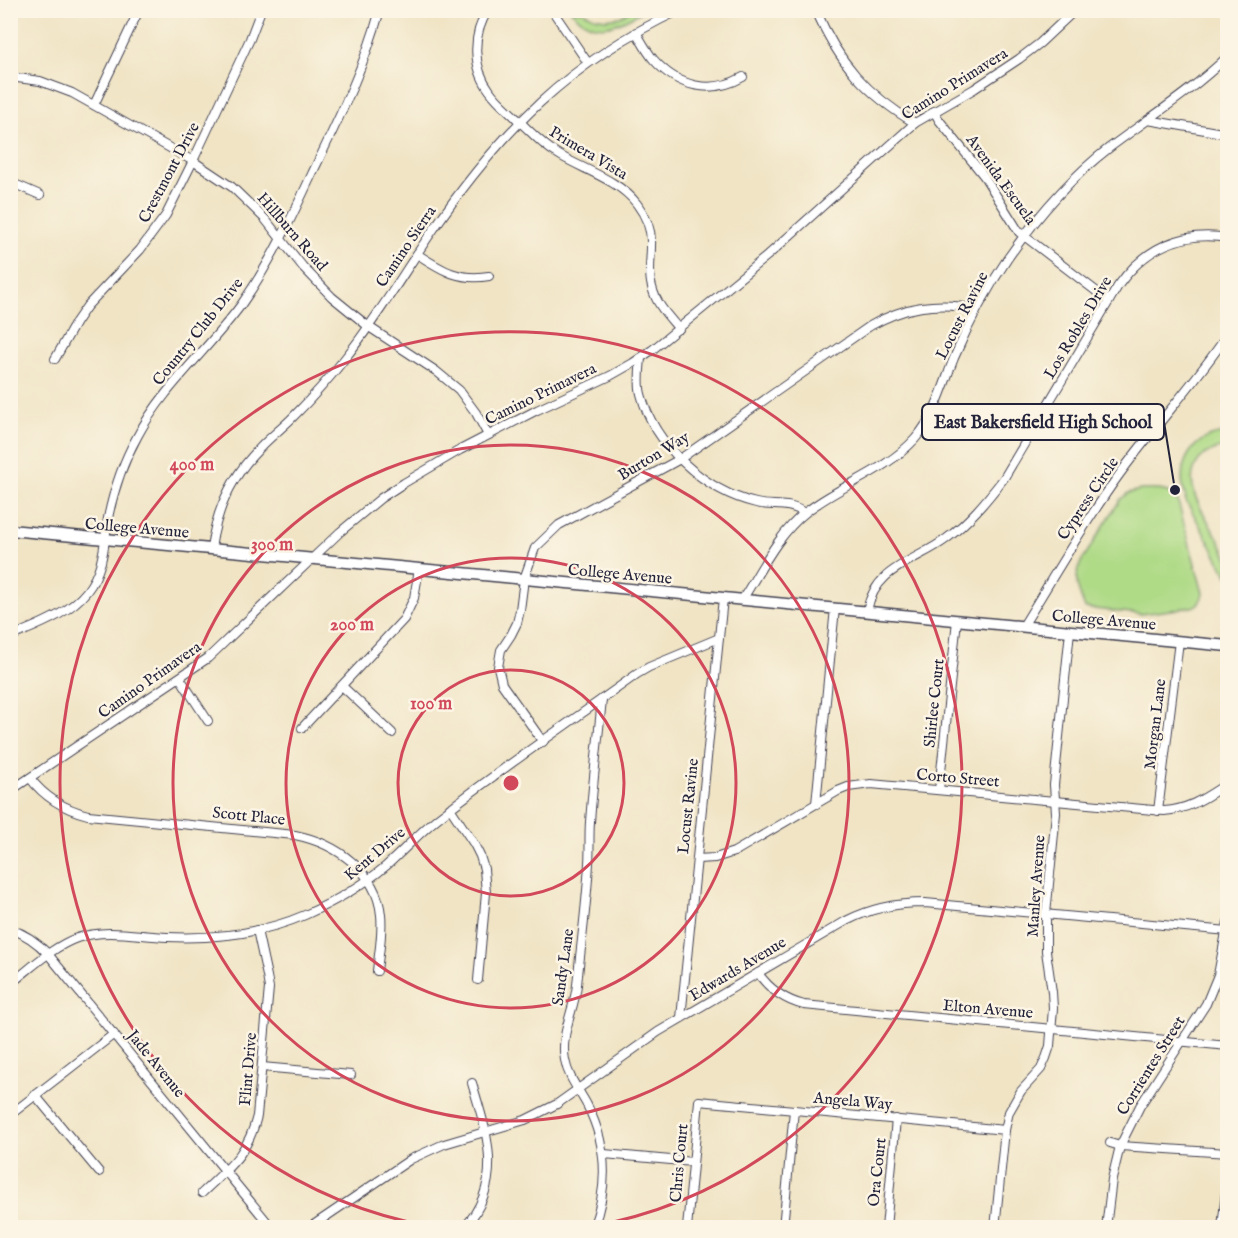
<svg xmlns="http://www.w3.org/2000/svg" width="1238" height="1238" font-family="'IM FELL English',serif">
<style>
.green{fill:#afda86;stroke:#687e60;stroke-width:1.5}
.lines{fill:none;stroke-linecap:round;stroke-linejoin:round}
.minor-casing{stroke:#413f50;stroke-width:10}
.tertiary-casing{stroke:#413f50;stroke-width:13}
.minor{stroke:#fff;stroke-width:8}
.tertiary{stroke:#fff;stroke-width:10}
.ring{fill:none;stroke:#d1495b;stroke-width:3}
.labels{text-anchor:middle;stroke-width:5;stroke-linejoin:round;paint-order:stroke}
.street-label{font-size:16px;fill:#22223b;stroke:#fcf5e5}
.centre{fill:#d1495b;stroke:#fcf5e5;stroke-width:3}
.ring-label{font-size:18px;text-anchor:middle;font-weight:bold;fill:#d1495b;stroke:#fcf5e5;stroke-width:5;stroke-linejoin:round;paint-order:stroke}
.leader{fill:none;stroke:#22223b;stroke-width:2}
.callout-dot{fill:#22223b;stroke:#fcf5e5;stroke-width:2}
.callout{fill:#fcf5e5;stroke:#22223b;stroke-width:2}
.callout-label{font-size:18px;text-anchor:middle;font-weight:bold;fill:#22223b}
</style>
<rect width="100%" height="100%" fill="#fcf5e5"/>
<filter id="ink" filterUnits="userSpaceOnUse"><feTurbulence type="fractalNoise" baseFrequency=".0167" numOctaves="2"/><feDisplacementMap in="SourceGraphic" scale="12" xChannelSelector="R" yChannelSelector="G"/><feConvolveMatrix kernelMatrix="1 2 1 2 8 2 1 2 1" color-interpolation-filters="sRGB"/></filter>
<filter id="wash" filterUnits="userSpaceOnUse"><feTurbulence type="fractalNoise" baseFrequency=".008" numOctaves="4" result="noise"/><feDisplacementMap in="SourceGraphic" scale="24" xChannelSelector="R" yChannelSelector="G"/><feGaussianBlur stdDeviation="1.35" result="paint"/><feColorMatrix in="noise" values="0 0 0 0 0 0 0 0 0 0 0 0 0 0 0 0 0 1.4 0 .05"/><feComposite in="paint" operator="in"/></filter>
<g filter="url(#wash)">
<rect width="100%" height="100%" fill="#f0e4c5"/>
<!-- green -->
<g class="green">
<path d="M571,11H582L594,17L606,19L620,17L630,11H642C617,26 595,37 571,11Z"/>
<path d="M1227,433V447C1216,448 1207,451 1199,460C1176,490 1218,528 1227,557C1229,562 1228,569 1227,575L1185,499L1186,498C1174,465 1192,435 1227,433Z"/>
<path d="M1141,490C1153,490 1168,488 1177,498L1203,593C1202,600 1199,605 1192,607L1141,614L1085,608C1078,590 1073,581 1081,562L1120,500L1128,493Z"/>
</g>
</g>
<g filter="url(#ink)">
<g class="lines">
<!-- minor casing -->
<g class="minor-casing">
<g id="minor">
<path d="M488,10C472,35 472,67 490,91C497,101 507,109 516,118C530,131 543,146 561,156C585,170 620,181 637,204C646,216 652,231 651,246C651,260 648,273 652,287C656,304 668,316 679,329"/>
<polyline points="552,10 588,63"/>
<path d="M816,10C838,62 867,95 915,123"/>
<polyline points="10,16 13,10"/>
<path d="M636,32C642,42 647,52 654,60C678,87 711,95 743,77"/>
<polyline points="10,77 40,81 72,93 193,161 232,187 265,219 303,267 332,297 369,327 436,371 459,390 476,413 488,435"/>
<polyline points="94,105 139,10"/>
<polyline points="934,111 939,120 984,176 1019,232 1109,301"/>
<polyline points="1148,120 1228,134"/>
<polyline points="10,182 40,195"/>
<path d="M417,254C442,270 458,281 489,276"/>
<path d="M641,358C640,370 638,383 641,394C654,445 705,491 756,503C772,507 791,502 804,513"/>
<polyline points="55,359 76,322 87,306 140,250 166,215 193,161 250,39 261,10"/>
<path d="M211,549C216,511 232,476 259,449C269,438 281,429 292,418C311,399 329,379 346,357C378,317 404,272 433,230C500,132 570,61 680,10"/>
<path d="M742,600C761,570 778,534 806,512C840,485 885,472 915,439C936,415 943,386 954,358C969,323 987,289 1008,258C1036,218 1070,178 1109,148C1149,118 1192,91 1228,56"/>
<path d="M867,611C875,567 915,562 946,539C969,522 987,500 1004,478L1118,286C1144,249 1181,230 1228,238"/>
<path d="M1023,626C1054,576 1084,523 1119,475C1154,427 1195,383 1228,334"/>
<path d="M10,637C37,625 68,615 87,591C104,569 104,544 108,518C114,489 123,462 137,437C163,387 208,350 241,305C270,264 291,219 312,174C338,120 364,68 380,10"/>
<polyline points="180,678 208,721"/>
<polyline points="342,686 392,733"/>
<polyline points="302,728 404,619 414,598 419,569"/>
<path d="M543,742L502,684L498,667L501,650L511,635L517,623L520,610L524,579L535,548L559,525L680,459L870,326C905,306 937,301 977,309"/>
<path d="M30,778C45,798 64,809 88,815L295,835C335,843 377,871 381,915C383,933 379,952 377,971"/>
<polyline points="939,790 957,620"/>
<polyline points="10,791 208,658 340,532 381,498 404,483 460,450 537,410 610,376 633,363 652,350 767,256 915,123 974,89 1019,59 1040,43 1075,10"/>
<polyline points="816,804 835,608"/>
<polyline points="450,808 474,844 480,856 484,869 486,893 478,980"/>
<polyline points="1158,811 1179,641"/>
<path d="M697,859L715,858L734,852L838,791L848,787L871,784L1164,811C1191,809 1206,797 1228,783"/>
<path d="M10,929C26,934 37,942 48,954L272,1228"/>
<path d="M758,973C770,990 784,1000 804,1005L1228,1046"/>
<path d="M10,984C31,968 52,947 77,938C107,928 137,936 167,937C214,939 261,934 305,915C334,902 361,887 386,866C404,850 420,832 439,817C503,767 571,722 637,674L649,667L719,638"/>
<polyline points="681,1018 723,598"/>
<polyline points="262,1067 351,1075"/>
<polyline points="35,1095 99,1172"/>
<polyline points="10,1115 114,1034"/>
<polyline points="1110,1143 1120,1146 1228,1153"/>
<polyline points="604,1154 693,1162"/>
<path d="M202,1193C229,1167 248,1154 257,1116L269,988L267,976L257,930"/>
<path d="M309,1228L411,1159L444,1144L525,1120L557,1104L658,1032L846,921C871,908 896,903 925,903L1228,931"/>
<path d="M464,1228C505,1182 487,1134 472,1083"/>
<path d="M593,1228C609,1186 607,1144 587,1105C579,1090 568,1077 565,1060C560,1034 574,1011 577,985C581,944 587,903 589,863C590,849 589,835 590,822C593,781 598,740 602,699"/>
<polyline points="687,1228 699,1101 1005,1130"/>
<polyline points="783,1228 794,1110"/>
<polyline points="886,1228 896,1119"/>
<polyline points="995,1228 1005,1130 1009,1112 1021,1091 1041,1069 1046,1058 1050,1046 1053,1008 1052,992 1046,951 1046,914 1056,813 1054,785 1070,631"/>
<polyline points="1106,1228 1112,1179 1120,1146 1140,1106 1206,1004 1218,975 1228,922"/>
<polyline points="1222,1228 1228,1174"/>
</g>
</g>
<!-- tertiary casing -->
<g class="tertiary-casing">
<polyline id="tertiary" points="10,530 1228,646"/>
</g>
<!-- minor -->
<use href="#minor" class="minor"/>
<!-- tertiary -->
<use href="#tertiary" class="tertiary"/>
</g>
</g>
<!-- distance rings -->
<g class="ring">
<circle cx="511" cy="783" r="113"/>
<circle cx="511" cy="783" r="225"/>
<circle cx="511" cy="783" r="338"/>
<path d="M433 1227A451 451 0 1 1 589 1227"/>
</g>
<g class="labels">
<!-- street labels -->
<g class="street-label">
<text transform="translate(954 83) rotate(-32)" y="6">Camino Primavera</text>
<text transform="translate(589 152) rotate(31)" y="6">Primera Vista</text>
<text transform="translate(168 172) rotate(-62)" y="6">Crestmont Drive</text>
<text transform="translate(1002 179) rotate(54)" y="6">Avenida Escuela</text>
<text transform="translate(293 231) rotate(49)" y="6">Hillburn Road</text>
<text transform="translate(405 246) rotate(-56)" y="6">Camino Sierra</text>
<text transform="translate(961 315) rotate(-63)" y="6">Locust Ravine</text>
<text transform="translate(1077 327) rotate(-59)" y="6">Los Robles Drive</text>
<text transform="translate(197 331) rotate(-51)" y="6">Country Club Drive</text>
<text transform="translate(540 393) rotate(-26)" y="6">Camino Primavera</text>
<text transform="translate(653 455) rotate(-31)" y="6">Burton Way</text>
<text transform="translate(1087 498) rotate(-56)" y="6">Cypress Circle</text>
<text transform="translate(137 527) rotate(5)" y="6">College Avenue</text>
<text transform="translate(620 573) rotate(5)" y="6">College Avenue</text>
<text transform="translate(1104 619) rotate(5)" y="6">College Avenue</text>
<text transform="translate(149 679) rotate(-35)" y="6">Camino Primavera</text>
<text transform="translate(933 703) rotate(-84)" y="6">Shirlee Court</text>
<text transform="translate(1154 724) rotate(-83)" y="6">Morgan Lane</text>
<text transform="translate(958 777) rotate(5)" y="6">Corto Street</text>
<text transform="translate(687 806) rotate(-84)" y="6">Locust Ravine</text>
<text transform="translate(249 815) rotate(6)" y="6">Scott Place</text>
<text transform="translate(374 853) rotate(-40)" y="6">Kent Drive</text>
<text transform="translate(1035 886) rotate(-86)" y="6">Manley Avenue</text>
<text transform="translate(562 967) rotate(-82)" y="6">Sandy Lane</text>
<text transform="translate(737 968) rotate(-31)" y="6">Edwards Avenue</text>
<text transform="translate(988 1008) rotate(5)" y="6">Elton Avenue</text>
<text transform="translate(157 1063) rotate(51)" y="6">Jade Avenue</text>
<text transform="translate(1150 1065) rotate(-58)" y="6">Corrientes Street</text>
<text transform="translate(247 1069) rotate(-85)" y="6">Flint Drive</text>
<text transform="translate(853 1100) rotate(5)" y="6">Angela Way</text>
<text transform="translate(678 1163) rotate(-85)" y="6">Chris Court</text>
<text transform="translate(876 1172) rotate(-84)" y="6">Ora Court</text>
</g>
</g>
<circle cx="511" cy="783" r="9" class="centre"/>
<g class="ring-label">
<text x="192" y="470">400 m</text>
<text x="272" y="550">300 m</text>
<text x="352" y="630">200 m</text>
<text x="431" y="709">100 m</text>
</g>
<!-- callouts -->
<path class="leader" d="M1175 490L1164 422"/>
<circle class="callout-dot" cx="1175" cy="490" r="6"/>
<rect class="callout" x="922" y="404" width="242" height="36" rx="6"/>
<g class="callout-label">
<text x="1043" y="428">East Bakersfield High School</text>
</g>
<!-- margin -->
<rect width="1238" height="1238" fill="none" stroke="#fcf5e5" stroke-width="36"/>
</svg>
